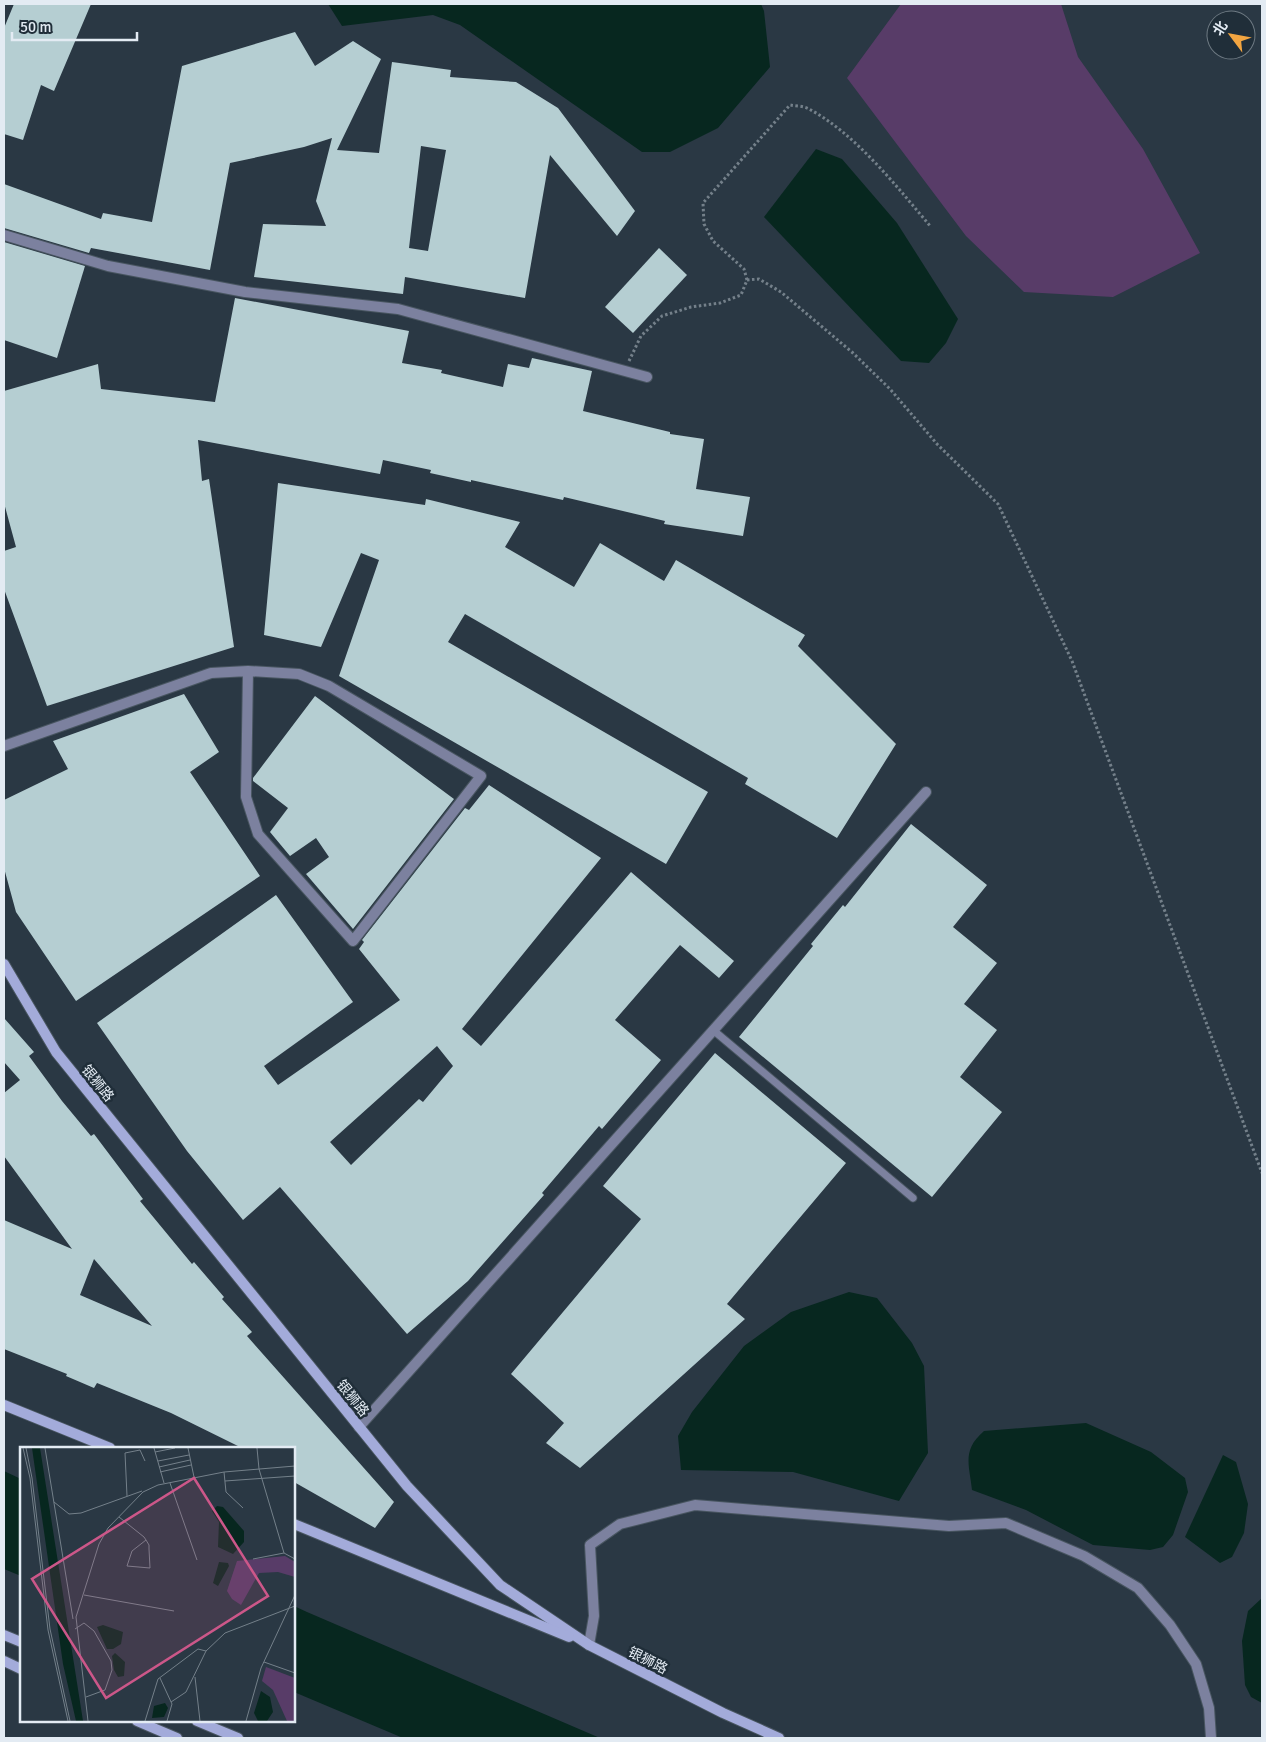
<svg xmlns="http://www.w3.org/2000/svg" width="1266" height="1742" font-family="Signika,'Noto Sans SC',sans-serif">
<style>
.green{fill:#583c68}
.water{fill:#07271f}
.building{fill:#b5ced2;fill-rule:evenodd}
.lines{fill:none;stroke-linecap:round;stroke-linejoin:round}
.lane-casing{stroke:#485560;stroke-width:9}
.street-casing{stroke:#485560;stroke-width:12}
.secondary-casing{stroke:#485560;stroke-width:12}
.path{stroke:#74808a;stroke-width:3;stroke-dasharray:2.5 2.5;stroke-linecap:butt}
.lane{stroke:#7c819f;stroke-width:7}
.street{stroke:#7c819f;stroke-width:10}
.secondary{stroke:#a3abda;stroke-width:10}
.labels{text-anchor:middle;stroke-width:5;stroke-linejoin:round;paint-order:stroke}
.street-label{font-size:14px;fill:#e3ebf3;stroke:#202e39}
.inset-road{fill:none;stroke:#74808a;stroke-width:1}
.view{fill:#cc5789;fill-opacity:0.15;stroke:#cc5789;stroke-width:2.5}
.inset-edge{fill:none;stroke:#e3ebf3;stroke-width:2.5}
</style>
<rect width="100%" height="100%" fill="#2a3844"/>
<!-- green -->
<polygon class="green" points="901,4 1061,4 1078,57 1143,149 1200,253 1113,297 1024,292 966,236 847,78"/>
<!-- water -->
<g class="water">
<polygon points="328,4 761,4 764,11 770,67 718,128 670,152 642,152 460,25 433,15 342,26"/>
<polygon points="816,149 842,159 897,223 958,319 946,343 929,363 901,361 764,217"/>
<polygon points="849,1292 877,1298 912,1343 924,1366 928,1453 899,1501 793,1472 681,1470 678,1436 692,1412 744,1346 791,1312"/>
<path d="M1086,1423L1151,1452L1185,1478L1188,1492L1173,1535L1163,1547L1150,1550L1093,1545L1026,1510L972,1490C969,1464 962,1450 984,1431Z"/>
<polygon points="1223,1455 1236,1462 1248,1504 1244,1533 1232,1557 1220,1563 1185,1537"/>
<polygon points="4,1471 21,1479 21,1576 4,1569"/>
<polygon points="1262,1598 1262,1703 1251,1697 1245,1685 1242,1641 1248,1611"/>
<polygon points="294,1606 307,1612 600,1738 403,1738 294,1692"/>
</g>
<!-- building -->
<g class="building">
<polygon points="14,4 91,4 54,91 41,85 23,140 4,134 4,28"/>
<path d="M295,32L315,66L353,41L381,59L337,150L379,153L392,62L451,70L450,77L516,82L558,108L635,211L617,236L550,155L525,298L405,277L403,294L254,277L263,224L326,226L316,201L332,138L304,147L230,163L210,270L91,248L89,253L4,228V184L101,219L103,213L152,222L182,66ZM421,146L446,150L428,251L409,248Z"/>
<polygon points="4,242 85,266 57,358 4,340"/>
<polygon points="659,248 687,275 633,333 605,307"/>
<polygon points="235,298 409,331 402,363 442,370 441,373 503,387 508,364 529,368 532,358 592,371 583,411 670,432 670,434 704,439 696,489 750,497 743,536 664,524 665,521 564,497 563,500 471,480 471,482 430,473 431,470 383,460 380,474 198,440 202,481 209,479 234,647 47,706 4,589 4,551 16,547 4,503 4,391 98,364 101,389 215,402"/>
<polygon points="278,483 425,505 426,499 520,522 505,547 574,587 600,543 664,581 676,560 805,635 798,646 896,744 837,838 745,784 748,778 465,614 448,642 708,792 666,864 339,676 379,560 361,553 321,647 264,635"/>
<polygon points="184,694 219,752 190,772 260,876 76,1001 16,912 4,868 4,800 68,769 53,741"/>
<polygon points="315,696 454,799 353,929 306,874 329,857 316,838 290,856 270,832 288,808 253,781 253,778"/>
<path d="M489,785L601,858L462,1029L481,1046L631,872L734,961L719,978L680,945L615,1020L661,1060L602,1129L599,1126L542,1193L544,1195L468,1281L407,1334L280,1187L243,1220L187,1151L97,1023L276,895L353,1002L264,1066L278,1085L400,1000L359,949L364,942L362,940L465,808L469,810ZM437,1046L453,1066L423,1102L419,1099L351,1165L330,1142Z"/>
<polygon points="911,824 987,885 953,927 997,963 964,1004 997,1030 960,1077 1002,1112 932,1197 739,1037 813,946 811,944 843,905 845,907"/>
<path d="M4,1018L34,1052L29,1056L62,1101L91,1136L94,1134L143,1199L140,1201L192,1264L194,1262L224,1297L222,1299L252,1332L247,1336L394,1502L375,1528L294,1482V1448H242L171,1413L97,1383L94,1388L66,1376L67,1374L4,1349V1220L72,1249L4,1156V1093L20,1080L4,1062ZM94,1259L152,1326L80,1295Z"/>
<polygon points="715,1053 846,1163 727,1304 745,1319 580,1468 546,1443 564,1423 511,1374 641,1219 603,1186"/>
</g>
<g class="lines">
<!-- lane casing -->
<g class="lane-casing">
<polyline id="lane" points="713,1030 913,1198"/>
</g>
<!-- street casing -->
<g class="street-casing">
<g id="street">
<polyline points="4,235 108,266 245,292 398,309 647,377"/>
<polyline points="4,746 211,673 248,671 299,674 329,686 481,776 353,941 258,834 246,797 248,671"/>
<polyline points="359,1427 926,792"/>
<polyline points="589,1645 594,1616 590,1545 620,1524 695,1505 949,1526 1006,1523 1084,1556 1138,1588 1170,1625 1196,1664 1209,1708 1211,1738"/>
</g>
</g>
<!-- secondary casing -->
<g class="secondary-casing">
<g id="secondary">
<polyline points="4,964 56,1052 407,1486 500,1585 589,1645 723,1713 779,1738"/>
<polyline points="4,1405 110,1448"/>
<polyline points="294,1524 569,1637"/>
<polyline points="4,1635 21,1642"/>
<polyline points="4,1661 21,1669"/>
<polyline points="137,1721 177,1738"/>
<polyline points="197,1721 238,1738"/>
</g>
</g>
<!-- path -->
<g class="path">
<polyline points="747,280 759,279 781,292 853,353 890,389 937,444 998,504 1072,661 1262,1173"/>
<path d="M629,361L641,336L662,316L691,307L720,303L741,295L747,280L744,269L713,241L704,224L703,203L790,105C796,106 804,106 809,109C856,134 897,187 931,227"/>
</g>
<!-- lane -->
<use href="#lane" class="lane"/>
<!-- street -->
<use href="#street" class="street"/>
<!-- secondary -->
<use href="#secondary" class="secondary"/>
</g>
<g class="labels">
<!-- street labels -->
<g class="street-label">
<text transform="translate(98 1083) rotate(51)" y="5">银狮路</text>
<text transform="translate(353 1398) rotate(51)" y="5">银狮路</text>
<text transform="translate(648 1660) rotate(27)" y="5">银狮路</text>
</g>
</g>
<!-- overview -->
<g transform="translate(20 1447)">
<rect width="275" height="275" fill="#2a3844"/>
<path d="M265,109L275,115V130L258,125L239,126L221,158L212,152L207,144L217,114ZM246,220L275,231V274H267L253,243L242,234Z" fill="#583c68"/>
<path d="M12,1H20L63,274H56L43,217ZM197,59L203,60L224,84V95L213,107L198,100L199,75L192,64ZM199,115L208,116L209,119L198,139L193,136ZM83,178L103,185L101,197L93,202H87L77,180ZM95,206L105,215L104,229L98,230L94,223L92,209ZM241,244L250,250L253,265L247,274H238L234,266ZM145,256L148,261L144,270L132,271L134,259Z" fill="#07271f"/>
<path class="inset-road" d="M3,1L10,31L28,183L48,274M6,1L12,31L30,182L50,274M25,1L53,172M134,1L144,36M168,1L174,30M237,1L239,22L264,106M135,5L155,1M138,14L169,8M139,20L170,13M140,25L171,18M204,25L206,45L223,61M205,34L275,29M150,36L177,113M107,49L105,6L120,3L125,14M34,55L49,67L61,66L122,44M99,70L124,90L126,93L129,98V102L130,121L107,119L112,104L126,93M233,112L264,106L275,112M64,148L154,164M55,182L64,176L74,184L91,214L92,223L85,243L66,250M244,215L275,226M175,230L180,274M140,231L152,257L147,274M151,255L166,245L186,204L205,186L275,159M68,274L56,170L79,97L88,81L123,45L138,38L204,25L275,19M125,274L138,232L178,202L186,204M226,274L241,221L275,148"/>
<path class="view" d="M174,31L248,149L86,251L12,132Z"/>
<rect width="275" height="275" class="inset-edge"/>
</g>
<!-- border -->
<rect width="1266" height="1742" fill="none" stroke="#e3ebf3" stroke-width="10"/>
<!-- north arrow -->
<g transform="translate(1231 35) rotate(302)"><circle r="24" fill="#202e39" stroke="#6e7a83"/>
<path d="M0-4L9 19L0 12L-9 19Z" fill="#f2a541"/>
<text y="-8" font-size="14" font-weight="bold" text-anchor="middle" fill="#e3ebf3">北</text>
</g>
<!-- scale -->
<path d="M12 32v8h125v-8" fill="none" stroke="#e3ebf3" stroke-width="2.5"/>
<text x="20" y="32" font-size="15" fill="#e3ebf3" stroke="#202e39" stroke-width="4" paint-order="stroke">50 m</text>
</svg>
